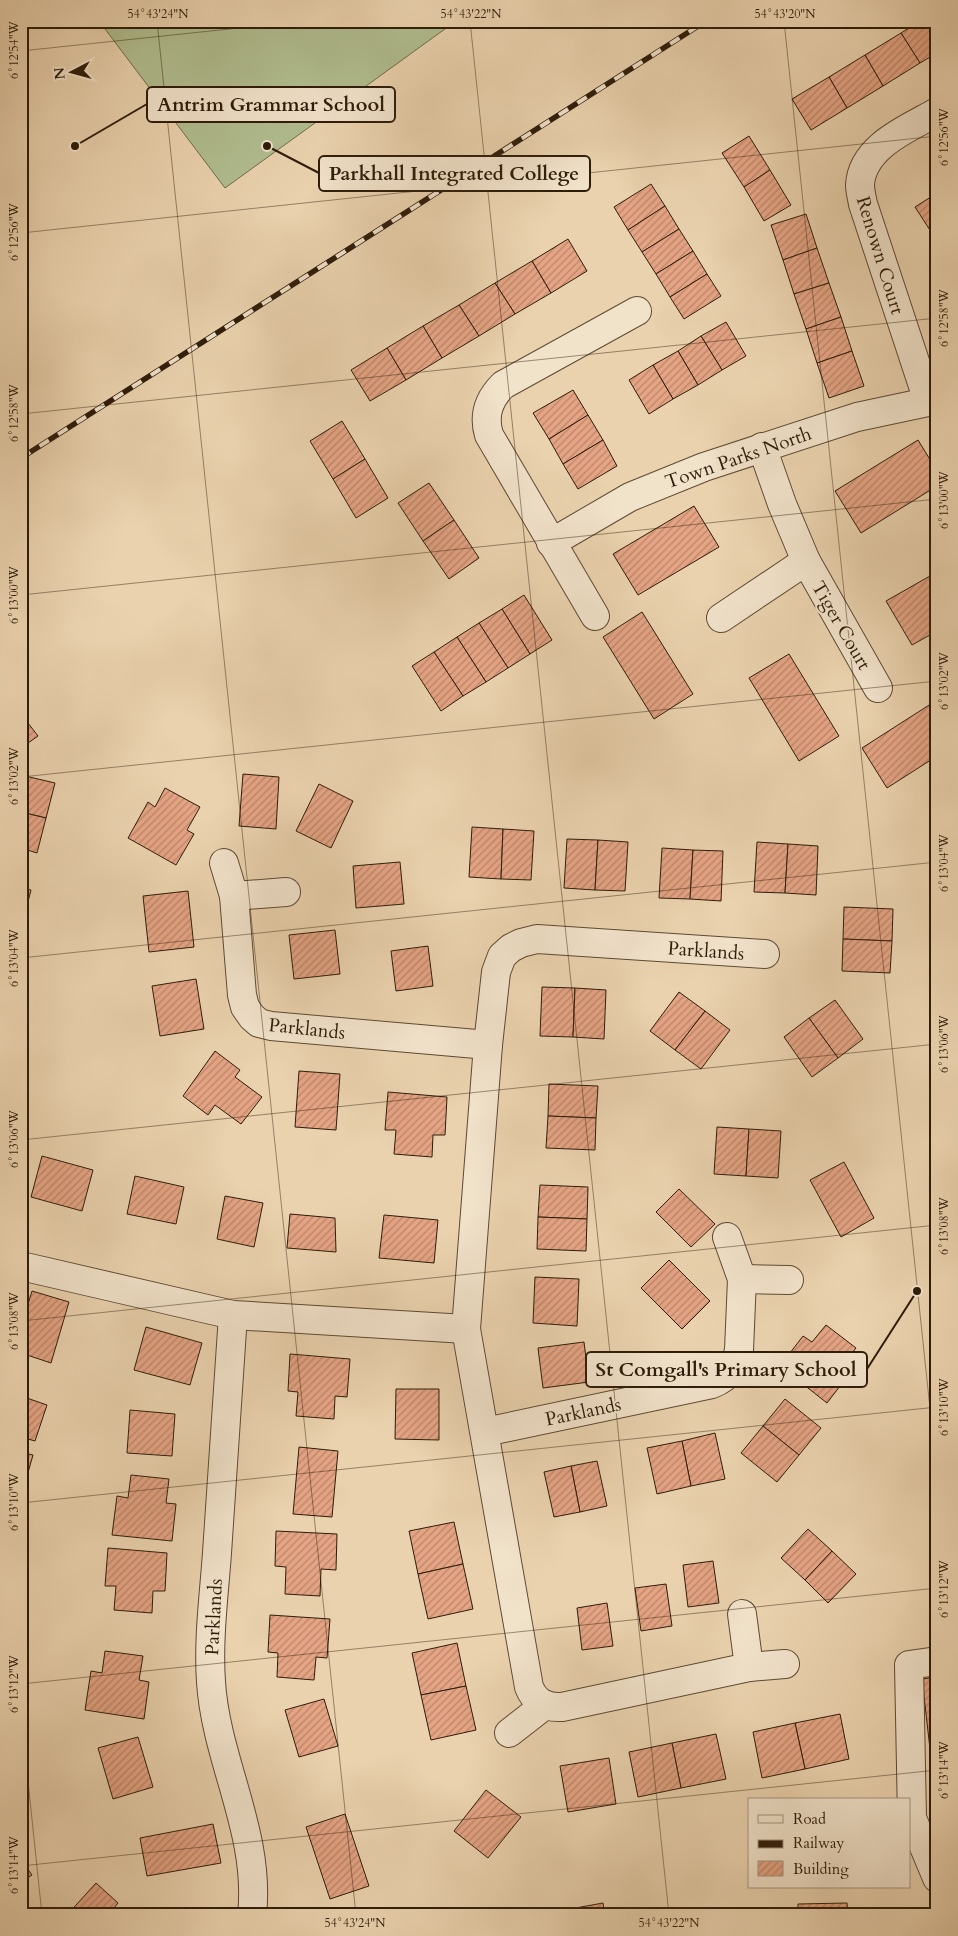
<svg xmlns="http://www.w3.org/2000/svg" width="958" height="1936" font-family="Cardo,serif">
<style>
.pitch{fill:#b0bd8f;stroke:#6f6c4c}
.building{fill:url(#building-hatch);stroke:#2e1c0a}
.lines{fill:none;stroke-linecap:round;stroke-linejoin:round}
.minor-casing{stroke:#5d4a33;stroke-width:30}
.minor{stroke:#f1e2ca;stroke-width:28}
.rail-casing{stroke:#2e1c0a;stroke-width:5.5}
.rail{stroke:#f1e2ca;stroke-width:4;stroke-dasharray:11;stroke-linecap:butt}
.ticks{fill:none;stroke:#2e1c0a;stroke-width:1;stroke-opacity:0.45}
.labels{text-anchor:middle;stroke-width:4;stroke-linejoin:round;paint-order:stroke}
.street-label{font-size:19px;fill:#2e1c0a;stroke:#f1e2ca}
.leader{fill:none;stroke:#2e1c0a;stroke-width:2}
.callout-dot{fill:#2e1c0a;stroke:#f1e2ca;stroke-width:2}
.callout{fill:#f1e2ca;stroke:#2e1c0a;stroke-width:2}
.callout-label{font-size:20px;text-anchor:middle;font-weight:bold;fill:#2e1c0a}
.neatline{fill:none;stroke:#2e1c0a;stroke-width:2}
.ticks-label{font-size:12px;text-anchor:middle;fill:#2e1c0a}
</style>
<defs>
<pattern id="building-hatch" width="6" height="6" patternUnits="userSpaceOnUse" patternTransform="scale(1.25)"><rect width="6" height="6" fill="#e5a484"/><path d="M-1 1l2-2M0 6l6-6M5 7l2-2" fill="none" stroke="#ba856a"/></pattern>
</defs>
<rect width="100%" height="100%" fill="#ead2ae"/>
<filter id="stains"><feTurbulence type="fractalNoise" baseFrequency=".004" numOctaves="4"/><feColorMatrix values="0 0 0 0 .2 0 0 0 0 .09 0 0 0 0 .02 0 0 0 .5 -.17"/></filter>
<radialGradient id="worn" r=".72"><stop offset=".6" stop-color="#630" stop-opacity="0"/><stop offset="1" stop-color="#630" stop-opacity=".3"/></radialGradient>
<!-- pitch -->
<g class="pitch">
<polygon points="99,21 456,21 225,188"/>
<polygon points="937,1351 937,1409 930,1408"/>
</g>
<!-- building -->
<g class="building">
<polygon points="920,21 937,21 937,53 920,63 901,33"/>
<polygon points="901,33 920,63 883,86 865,55"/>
<polygon points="865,55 883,86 847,108 829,77"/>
<polygon points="829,77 847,108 811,130 792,99"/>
<polygon points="749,136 770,170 744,187 722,153"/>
<polygon points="770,170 791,205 764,221 744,187"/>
<polygon points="651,184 665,206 628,230 614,207"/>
<polygon points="937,193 937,241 915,207"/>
<polygon points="665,206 679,229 642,252 628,230"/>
<polygon points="806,214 817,248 783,260 771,225"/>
<polygon points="679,229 693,251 656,274 642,252"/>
<polygon points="568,239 587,271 551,293 532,261"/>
<polygon points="817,248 829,283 794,294 783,260"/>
<polygon points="693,251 707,274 670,297 656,274"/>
<polygon points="532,261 551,293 515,314 495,283"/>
<polygon points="707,274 721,296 684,319 670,297"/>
<polygon points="495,283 515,314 479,336 459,305"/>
<polygon points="829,283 841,317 806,329 794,294"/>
<polygon points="459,305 479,336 442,358 423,326"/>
<polygon points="841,317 852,351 817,363 806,329"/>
<polygon points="726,322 746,356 722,370 701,336"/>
<polygon points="423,326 442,358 406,380 387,348"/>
<polygon points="701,336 722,370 698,385 678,351"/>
<polygon points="387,348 406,380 370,401 351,370"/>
<polygon points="678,351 698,385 673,399 653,365"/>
<polygon points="852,351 864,386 829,398 817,363"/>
<polygon points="653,365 673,399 649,414 629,380"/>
<polygon points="573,390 588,415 549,439 533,413"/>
<polygon points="588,415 603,440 563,464 549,439"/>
<polygon points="342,421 365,459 333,479 310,441"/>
<polygon points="603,440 617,466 578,489 563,464"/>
<polygon points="918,440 937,471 937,486 861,533 835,491"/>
<polygon points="365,459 388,498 356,518 333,479"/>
<polygon points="429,483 454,520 423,541 398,503"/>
<polygon points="694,506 719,547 638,595 613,554"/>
<polygon points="454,520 479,558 449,579 423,541"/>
<polygon points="937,572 937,631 912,645 886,601"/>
<polygon points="524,595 552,640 530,654 502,609"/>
<polygon points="502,609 530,654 508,668 479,623"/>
<polygon points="642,612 693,694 654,719 603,637"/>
<polygon points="479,623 508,668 486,682 457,637"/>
<polygon points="457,637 486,682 463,696 434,652"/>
<polygon points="434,652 463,696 441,711 412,666"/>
<polygon points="789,654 839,736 799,761 749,678"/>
<polygon points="937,700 937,756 887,788 862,748"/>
<polygon points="21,714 38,736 21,748"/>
<polygon points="243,774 279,777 276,829 239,826"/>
<polygon points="21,775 55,783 46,818 21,812"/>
<polygon points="319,784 353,801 331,848 296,831"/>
<polygon points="165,788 200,807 187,830 194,834 176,865 128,838 148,802 155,807"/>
<polygon points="21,812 46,818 37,853 21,848"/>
<polygon points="472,827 503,829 501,879 469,877"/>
<polygon points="503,829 534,831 531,880 501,879"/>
<polygon points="567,839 598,840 595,890 564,888"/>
<polygon points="598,840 628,842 625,891 595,890"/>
<polygon points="757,842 788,844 785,893 754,892"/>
<polygon points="788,844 818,846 816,895 785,893"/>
<polygon points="662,848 693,850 690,899 659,898"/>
<polygon points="693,850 723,851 721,901 690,899"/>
<polygon points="400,862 404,904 356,908 353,866"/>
<polygon points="21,888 31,890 22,925 21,925"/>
<polygon points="188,891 194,947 149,952 143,896"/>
<polygon points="844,907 893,909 892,941 843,939"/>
<polygon points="335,930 340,974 294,979 289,935"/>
<polygon points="843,939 892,941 890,973 842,971"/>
<polygon points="428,946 433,986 396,991 391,951"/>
<polygon points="196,979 204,1029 160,1036 152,986"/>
<polygon points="542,987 575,988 573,1037 540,1036"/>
<polygon points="575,988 606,990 604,1039 573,1037"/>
<polygon points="679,992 705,1011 675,1050 650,1031"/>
<polygon points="835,1000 863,1039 838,1058 809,1018"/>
<polygon points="705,1011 730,1030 701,1069 675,1050"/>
<polygon points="809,1018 838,1058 812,1077 784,1037"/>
<polygon points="215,1051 240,1070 235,1077 262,1097 241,1124 215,1105 208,1115 183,1096"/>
<polygon points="299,1071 340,1074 336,1130 295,1127"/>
<polygon points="549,1084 598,1086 596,1118 548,1116"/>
<polygon points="388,1092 447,1097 445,1135 433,1135 432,1157 394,1154 396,1130 385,1130"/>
<polygon points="548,1116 596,1118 595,1150 546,1148"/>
<polygon points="717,1127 749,1129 746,1176 714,1174"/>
<polygon points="749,1129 781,1131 778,1178 746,1176"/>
<polygon points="42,1156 93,1170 82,1211 31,1197"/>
<polygon points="844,1162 874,1218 841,1237 810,1180"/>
<polygon points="135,1176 184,1187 176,1224 127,1214"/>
<polygon points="540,1185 588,1187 587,1219 538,1217"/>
<polygon points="679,1189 715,1224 691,1247 656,1212"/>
<polygon points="225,1196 263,1203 254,1247 217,1239"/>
<polygon points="290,1214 335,1218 336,1252 287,1248"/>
<polygon points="384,1215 438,1220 434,1263 379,1258"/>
<polygon points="538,1217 587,1219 586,1251 537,1249"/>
<polygon points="669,1260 710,1301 682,1329 641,1288"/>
<polygon points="535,1277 579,1279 577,1326 533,1323"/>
<polygon points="32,1291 69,1302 51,1363 21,1353 21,1327"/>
<polygon points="826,1325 856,1348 841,1367 850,1373 827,1403 780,1366 803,1336 812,1342"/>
<polygon points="146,1327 202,1343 190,1385 134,1370"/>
<polygon points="584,1342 589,1382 543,1388 538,1348"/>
<polygon points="290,1354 350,1359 347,1397 335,1396 334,1419 296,1416 298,1392 288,1391"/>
<polygon points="396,1389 439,1389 439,1440 395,1439"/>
<polygon points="21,1396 47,1405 35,1441 21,1437"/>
<polygon points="785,1399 821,1428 799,1455 763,1426"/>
<polygon points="130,1410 175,1414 172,1456 127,1453"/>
<polygon points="763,1426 799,1455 777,1482 741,1453"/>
<polygon points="715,1433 725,1479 691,1486 682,1441"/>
<polygon points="682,1441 691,1486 657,1494 647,1448"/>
<polygon points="299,1447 338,1451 332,1517 293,1514"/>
<polygon points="21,1452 33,1455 23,1490 21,1490"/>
<polygon points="597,1461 607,1506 580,1512 571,1466"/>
<polygon points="571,1466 580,1512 554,1517 544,1472"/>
<polygon points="131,1475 169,1479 166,1503 176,1504 172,1541 112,1535 117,1496 128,1498"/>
<polygon points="454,1522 463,1564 418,1574 409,1531"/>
<polygon points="808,1529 832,1551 805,1580 781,1558"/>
<polygon points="276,1531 337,1534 336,1570 321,1569 320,1596 285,1594 286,1567 275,1566"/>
<polygon points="108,1548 167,1553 165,1591 153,1591 152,1613 114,1610 116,1586 105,1586"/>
<polygon points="832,1551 856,1574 828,1603 805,1580"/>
<polygon points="713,1561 719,1603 688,1607 683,1565"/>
<polygon points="463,1564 473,1609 428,1619 418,1574"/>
<polygon points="666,1584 672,1626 641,1631 635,1588"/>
<polygon points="607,1603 613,1646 582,1650 577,1608"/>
<polygon points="270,1615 330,1619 327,1658 316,1657 314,1680 277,1677 278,1653 268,1652"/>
<polygon points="457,1643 466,1686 421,1695 412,1653"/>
<polygon points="105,1651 143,1656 139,1680 149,1682 144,1719 85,1710 91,1671 102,1673"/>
<polygon points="937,1677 937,1810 922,1679"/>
<polygon points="466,1686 476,1730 431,1740 421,1695"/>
<polygon points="324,1699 338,1746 299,1757 285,1710"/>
<polygon points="840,1714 849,1759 805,1769 795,1723"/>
<polygon points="795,1723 805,1769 762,1778 753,1732"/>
<polygon points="716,1734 726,1779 681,1788 672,1743"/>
<polygon points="138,1737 153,1787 113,1799 98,1748"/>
<polygon points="672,1743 681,1788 638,1797 629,1752"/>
<polygon points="609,1758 616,1804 568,1812 560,1766"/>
<polygon points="486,1790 521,1817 488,1858 454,1831"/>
<polygon points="345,1814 369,1886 330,1899 306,1827"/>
<polygon points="213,1824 221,1863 147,1876 140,1838"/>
<polygon points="21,1860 32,1875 21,1882"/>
<polygon points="96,1883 118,1903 110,1913 112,1915 67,1915"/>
<polygon points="603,1903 605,1915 571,1915 570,1909"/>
<polygon points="847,1903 848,1915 798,1915 798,1904"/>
<polygon points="778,1910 779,1915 754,1915"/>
<polygon points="651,1911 652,1915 639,1915"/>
</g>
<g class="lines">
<!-- minor casing -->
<g class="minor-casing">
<g id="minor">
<path d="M928,401L863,204C862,198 860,191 860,185C862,146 909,128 937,112"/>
<polyline points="762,447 782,504 806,561 878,688"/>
<polyline points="551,543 630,497 704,467 857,417 937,400"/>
<path d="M595,616L489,435C483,415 489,399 503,385L637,311"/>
<polyline points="721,618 806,561"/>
<polyline points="224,863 234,896 242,995 245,1007 252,1017 259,1023 271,1026 488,1045"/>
<polyline points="234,896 286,892"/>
<path d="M765,954L537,939L521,943L511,948L502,956L496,972L488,1045L466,1329L529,1687C535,1702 546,1708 562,1707L749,1667L785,1664"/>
<polyline points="21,1266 233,1315 466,1329"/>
<polyline points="742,1279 789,1280"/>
<path d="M233,1315C228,1395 222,1474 217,1553C214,1595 208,1639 211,1682C216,1761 261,1833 252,1915"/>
<path d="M485,1432L712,1384C729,1377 735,1368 739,1350L742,1279L727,1237"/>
<polyline points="742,1614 749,1667"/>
<polyline points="937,1661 909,1665 912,1818 937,1878"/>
<polyline points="509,1733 545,1705"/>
</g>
</g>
<!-- minor -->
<use href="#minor" class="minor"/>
<!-- rail casing -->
<g class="rail-casing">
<polyline id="rail" points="21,458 706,21"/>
</g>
<!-- rail -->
<use href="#rail" class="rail"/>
</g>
<!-- ticks -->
<path class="ticks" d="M157,21L356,1915M470,21L669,1915M784,21L937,1475M21,51L305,21M21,233L937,136M21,414L937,318M21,595L937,499M21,777L937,681M21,958L937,862M21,1140L937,1044M21,1321L937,1225M21,1503L937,1407M21,1684L937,1588M21,1714L42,1915M21,1866L937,1770"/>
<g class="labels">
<!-- street labels -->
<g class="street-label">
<text transform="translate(881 255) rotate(73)" y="7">Renown Court</text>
<text transform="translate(738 457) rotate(-19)" y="7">Town Parks North</text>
<text transform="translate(842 625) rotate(60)" y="7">Tiger Court</text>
<text transform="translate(706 950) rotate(4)" y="7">Parklands</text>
<text transform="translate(307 1028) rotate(6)" y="7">Parklands</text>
<text transform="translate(583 1411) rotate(-12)" y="7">Parklands</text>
<text transform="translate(213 1617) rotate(-87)" y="7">Parklands</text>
</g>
</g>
<!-- callouts -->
<path class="leader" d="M75 146L147 104M267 146L319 173M917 1291L867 1369"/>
<g class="callout-dot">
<circle cx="75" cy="146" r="5"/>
<circle cx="267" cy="146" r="5"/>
<circle cx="917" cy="1291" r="5"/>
</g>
<g class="callout">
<rect x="147" y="87" width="248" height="35" rx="5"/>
<rect x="319" y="156" width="271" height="35" rx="5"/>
<rect x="586" y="1352" width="281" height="35" rx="5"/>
</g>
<g class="callout-label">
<text x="271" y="111">Antrim Grammar School</text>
<text x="454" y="180">Parkhall Integrated College</text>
<text x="726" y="1376">St Comgall's Primary School</text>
</g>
<!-- margin -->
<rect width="958" height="1936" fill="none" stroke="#ead2ae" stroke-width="55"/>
<!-- legend -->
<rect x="748" y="1798" width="162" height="90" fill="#f1e2ca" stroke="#a3937d"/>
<rect x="758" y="1815" width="25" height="8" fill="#f1e2ca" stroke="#a3937d"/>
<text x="793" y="1824" font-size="15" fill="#2e1c0a">Road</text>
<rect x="758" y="1840" width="25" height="8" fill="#2e1c0a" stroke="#a3937d"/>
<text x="793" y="1848" font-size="15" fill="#2e1c0a">Railway</text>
<rect x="758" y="1861" width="25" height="15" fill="url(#building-hatch)" stroke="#a3937d"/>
<text x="793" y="1874" font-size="15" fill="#2e1c0a">Building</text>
<!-- north arrow -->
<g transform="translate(72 72) rotate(264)" stroke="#f1e2ca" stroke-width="4" paint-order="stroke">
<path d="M0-4L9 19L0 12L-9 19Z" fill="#2e1c0a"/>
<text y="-8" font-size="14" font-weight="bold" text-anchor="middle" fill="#2e1c0a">N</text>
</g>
<rect x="28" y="28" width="902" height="1880" class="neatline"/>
<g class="ticks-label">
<text x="158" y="18">54°43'24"N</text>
<text x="471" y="18">54°43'22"N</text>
<text x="785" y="18">54°43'20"N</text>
<text transform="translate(14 50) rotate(-90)" y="4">6°12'54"W</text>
<text transform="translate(944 137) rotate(-90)" y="4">6°12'56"W</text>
<text transform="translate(14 232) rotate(-90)" y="4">6°12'56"W</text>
<text transform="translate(944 318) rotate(-90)" y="4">6°12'58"W</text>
<text transform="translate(14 413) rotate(-90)" y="4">6°12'58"W</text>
<text transform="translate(944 500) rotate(-90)" y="4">6°13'00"W</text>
<text transform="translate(14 595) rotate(-90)" y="4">6°13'00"W</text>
<text transform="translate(944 681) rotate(-90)" y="4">6°13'02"W</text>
<text transform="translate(14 776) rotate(-90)" y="4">6°13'02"W</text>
<text transform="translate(944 863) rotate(-90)" y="4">6°13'04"W</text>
<text transform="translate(14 958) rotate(-90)" y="4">6°13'04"W</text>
<text transform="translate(944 1044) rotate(-90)" y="4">6°13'06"W</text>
<text transform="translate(14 1139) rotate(-90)" y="4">6°13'06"W</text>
<text transform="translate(944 1226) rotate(-90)" y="4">6°13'08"W</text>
<text transform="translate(14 1321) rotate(-90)" y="4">6°13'08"W</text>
<text transform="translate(944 1407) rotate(-90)" y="4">6°13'10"W</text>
<text transform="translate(14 1502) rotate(-90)" y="4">6°13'10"W</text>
<text transform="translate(944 1589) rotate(-90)" y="4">6°13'12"W</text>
<text transform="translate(14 1684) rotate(-90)" y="4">6°13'12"W</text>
<text transform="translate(944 1770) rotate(-90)" y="4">6°13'14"W</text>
<text transform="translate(14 1865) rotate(-90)" y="4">6°13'14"W</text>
<text x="355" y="1927">54°43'24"N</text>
<text x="669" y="1927">54°43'22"N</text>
</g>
<rect width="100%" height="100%" filter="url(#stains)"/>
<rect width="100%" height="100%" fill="url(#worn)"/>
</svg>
